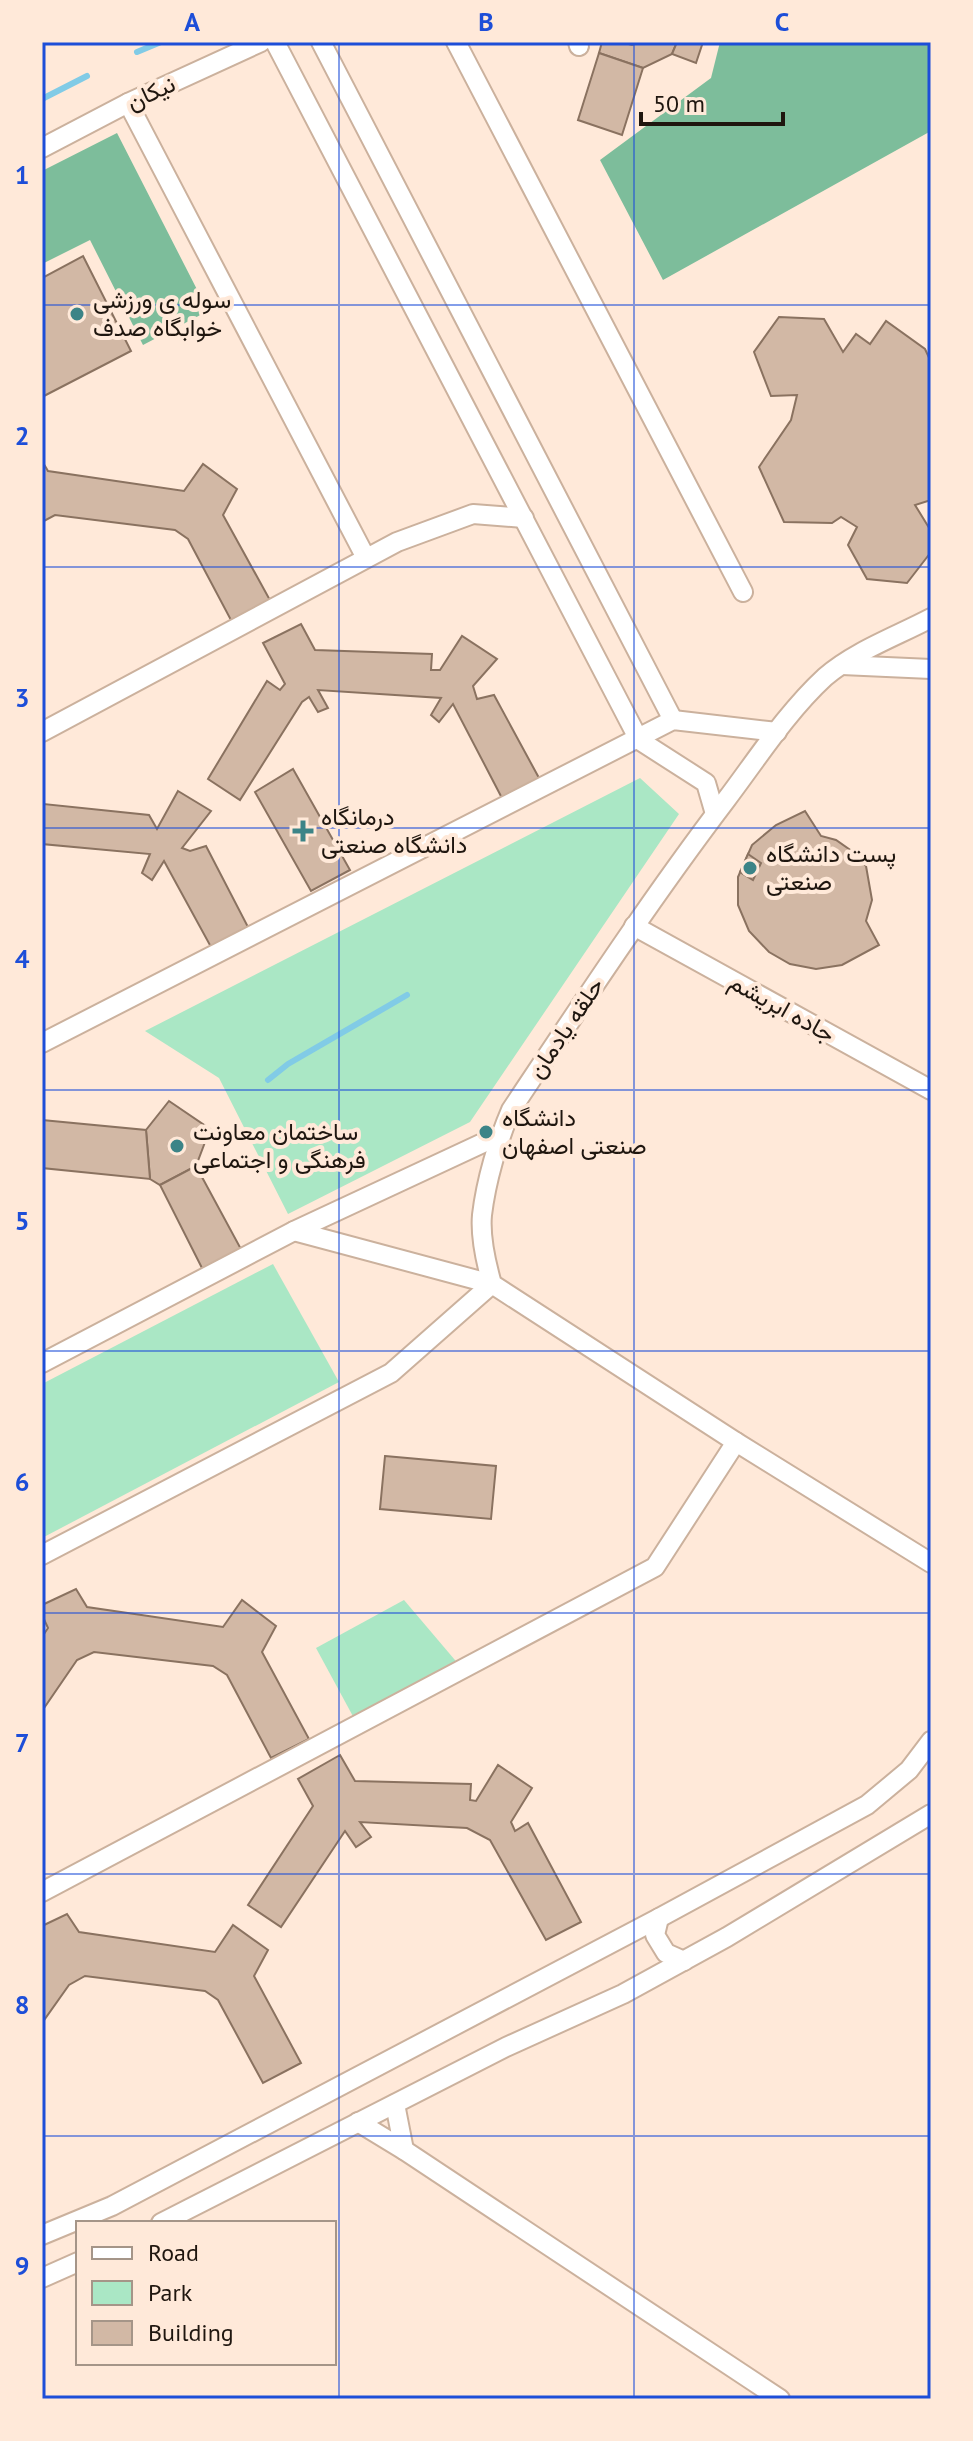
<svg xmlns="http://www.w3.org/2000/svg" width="973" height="2441" font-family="'PT Sans',Vazirmatn,sans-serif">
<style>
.green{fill:#aae7c5}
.forest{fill:#7dbd9b}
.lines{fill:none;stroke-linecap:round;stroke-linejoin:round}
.stream{stroke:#81cbe6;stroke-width:6}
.building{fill:#d2b8a5;stroke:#8a7260;stroke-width:2}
.minor-casing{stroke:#cbb19d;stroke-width:22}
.minor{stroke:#fff;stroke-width:18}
.grid{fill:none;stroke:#1d4ed8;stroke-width:2;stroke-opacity:0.55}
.poi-dot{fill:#3c8487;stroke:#ffe9d9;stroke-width:3}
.labels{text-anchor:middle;stroke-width:8;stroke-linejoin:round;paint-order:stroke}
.street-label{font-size:24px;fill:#1f160f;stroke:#ffe9d9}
.poi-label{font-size:24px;fill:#1f160f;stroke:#ffe9d9;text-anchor:start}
.neatline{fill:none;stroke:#1d4ed8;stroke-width:3}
.grid-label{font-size:26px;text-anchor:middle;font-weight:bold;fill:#1d4ed8}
</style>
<rect width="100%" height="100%" fill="#ffe9d9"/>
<!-- green -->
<g class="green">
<polygon points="640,778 679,814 470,1122 288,1214 219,1078 145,1031"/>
<polygon points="273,1264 339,1382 42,1538 42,1384"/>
<polygon points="404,1600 460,1666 355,1720 316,1648"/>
</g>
<!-- forest -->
<g class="forest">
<polygon points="720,42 931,42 931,131 663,280 600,160 711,78"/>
<polygon points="117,133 208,311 143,345 90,240 42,264 42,171"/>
</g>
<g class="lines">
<!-- stream -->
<g class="stream">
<polyline points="137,52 161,42"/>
<polyline points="42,99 87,76"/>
<polyline points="268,1080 288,1064 407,995"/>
</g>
</g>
<!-- building -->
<g class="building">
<polygon points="602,42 621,42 632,45 639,42 677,42 672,54 643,68 599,53"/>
<polygon points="677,42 703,42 696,63 672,54"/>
<polygon points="599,53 643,68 622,135 578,120"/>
<polygon points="83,256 131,351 42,397 42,278"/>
<polygon points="779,317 824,319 843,352 856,334 870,344 886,321 925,349 931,362 931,500 915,505 931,531 931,552 907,583 867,579 848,545 857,527 841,517 832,523 784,522 759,467 791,420 797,395 771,396 754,352"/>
<polygon points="42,461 48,471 184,491 203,464 237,489 223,515 271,602 232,622 188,539 175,530 55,515 42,522"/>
<polygon points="301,624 315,650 432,654 431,670 440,670 462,636 497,659 473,686 477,699 494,695 539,778 503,800 453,704 439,722 431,715 441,698 318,690 328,708 318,712 309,697 302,702 240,800 208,779 267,681 280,690 285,684 263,643"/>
<polygon points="293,769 350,870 311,891 255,792"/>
<polygon points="178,791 211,811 182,848 190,851 206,846 248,927 211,947 164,861 152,880 142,873 150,854 42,844 44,804 149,815 157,829"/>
<polygon points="805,811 821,836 836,840 856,854 866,866 872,900 866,921 879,945 842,965 816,969 790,964 769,952 749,931 738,905 738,877 752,845 776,825"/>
<polygon points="748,854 761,863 753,880 740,872"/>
<polygon points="169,1101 210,1129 196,1166 160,1185 150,1179 146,1130"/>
<polygon points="42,1120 146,1130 150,1179 42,1168"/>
<polygon points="196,1166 242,1251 204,1272 160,1185"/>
<polygon points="385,1456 496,1466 491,1519 380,1509"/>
<polygon points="76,1589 87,1607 223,1627 242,1600 276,1626 262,1652 309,1739 271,1758 227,1675 213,1666 94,1652 77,1660 42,1711 42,1637 48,1628 42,1615 42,1605"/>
<polygon points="340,1755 355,1781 471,1784 470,1800 476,1801 498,1765 532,1788 511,1822 515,1831 528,1823 581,1922 546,1940 490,1840 467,1828 360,1822 371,1837 356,1847 345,1831 281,1927 248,1905 313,1806 298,1779"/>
<polygon points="67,1914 79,1932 215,1952 233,1925 268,1950 254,1976 301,2063 263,2083 218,2000 205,1991 85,1976 69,1985 42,2023 42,1926"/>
</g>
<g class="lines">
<!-- minor casing -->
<g class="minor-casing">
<g id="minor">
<polyline points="275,42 639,740 706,783 715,814"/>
<polyline points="321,42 673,720"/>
<polyline points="456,42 743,592"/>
<polyline points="578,42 579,46"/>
<polyline points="128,103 366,558"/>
<polyline points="42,148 128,103 261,42"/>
<path d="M931,618C897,636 855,651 825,677C787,712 757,759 726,800C650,900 581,1005 511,1110C498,1140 486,1181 482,1215C480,1237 486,1263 492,1284L736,1442L931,1563"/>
<polyline points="842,665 931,669"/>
<polyline points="42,732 397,542 473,514 524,518"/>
<polyline points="634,926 931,1090"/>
<polyline points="42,1043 673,720 777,732"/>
<polyline points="294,1231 492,1284"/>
<polyline points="42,1363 294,1231 500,1135"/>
<polyline points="42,1555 391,1373 492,1284"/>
<polyline points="42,1892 655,1567 736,1442"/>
<polyline points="659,1918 655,1935 666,1953 684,1961"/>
<polyline points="358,2122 404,2150 395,2104"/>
<polyline points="404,2150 780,2399"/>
<polyline points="161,2223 506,2047 623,1994 727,1937 931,1814"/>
<polyline points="42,2235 112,2206 659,1918 867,1805 909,1770 931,1741"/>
<polyline points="42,2278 78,2262"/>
</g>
</g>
<!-- minor -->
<use href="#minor" class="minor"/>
</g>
<!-- grid -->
<path class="grid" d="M339,42V2399M634,42V2399M42,305H931M42,567H931M42,828H931M42,1090H931M42,1351H931M42,1613H931M42,1874H931M42,2136H931"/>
<!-- markers -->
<g class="poi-dot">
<circle cx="77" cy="314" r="8"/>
<path d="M299 819h8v8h8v8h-8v8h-8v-8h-8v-8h8z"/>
<circle cx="750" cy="868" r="8"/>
<circle cx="486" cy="1132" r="8"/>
<circle cx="177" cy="1146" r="8"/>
</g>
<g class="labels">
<!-- street labels -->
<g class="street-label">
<text transform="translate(151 93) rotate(-25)" y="8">نیکان</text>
<text transform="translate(782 1008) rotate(29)" y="8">جاده ابریشم</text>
<text transform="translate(566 1028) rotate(-56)" y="8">حلقه یادمان</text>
</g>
<!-- poi labels -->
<g class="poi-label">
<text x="93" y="308">سوله ی ورزشی<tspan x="93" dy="28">خوابگاه صدف</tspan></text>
<text x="321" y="825">درمانگاه<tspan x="321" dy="28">دانشگاه صنعتی</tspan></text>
<text x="766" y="862">پست دانشگاه<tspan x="766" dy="28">صنعتی</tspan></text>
<text x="502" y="1126">دانشگاه<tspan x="502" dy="28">صنعتی اصفهان</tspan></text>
<text x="193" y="1140">ساختمان معاونت<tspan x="193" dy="28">فرهنگی و اجتماعی</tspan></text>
</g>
</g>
<!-- border -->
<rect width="973" height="2441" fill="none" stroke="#ffe9d9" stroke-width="88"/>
<!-- legend -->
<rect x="76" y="2221" width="260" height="144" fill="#ffe9d9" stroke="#a59588" stroke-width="2"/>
<rect x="92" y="2247" width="40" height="12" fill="#ffffff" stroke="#a59588" stroke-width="2"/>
<text x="148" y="2261" font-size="24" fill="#1f160f">Road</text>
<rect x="92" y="2281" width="40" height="24" fill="#aae7c5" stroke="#a59588" stroke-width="2"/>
<text x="148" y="2301" font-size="24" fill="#1f160f">Park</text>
<rect x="92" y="2321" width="40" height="24" fill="#d2b8a5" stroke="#a59588" stroke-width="2"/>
<text x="148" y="2341" font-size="24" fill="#1f160f">Building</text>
<!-- scale -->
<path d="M641 112v12h142v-12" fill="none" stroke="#1f160f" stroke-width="4"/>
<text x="653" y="112" font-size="24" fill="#1f160f" stroke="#ffe9d9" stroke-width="6" paint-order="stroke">50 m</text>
<rect x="44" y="44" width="885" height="2353" class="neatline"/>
<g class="grid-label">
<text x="192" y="31">A</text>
<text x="486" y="31">B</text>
<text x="782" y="31">C</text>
<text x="22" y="184">1</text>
<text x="22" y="445">2</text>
<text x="22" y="707">3</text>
<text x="22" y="968">4</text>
<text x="22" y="1230">5</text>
<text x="22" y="1491">6</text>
<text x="22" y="1752">7</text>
<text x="22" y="2014">8</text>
<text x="22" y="2275">9</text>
</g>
</svg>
